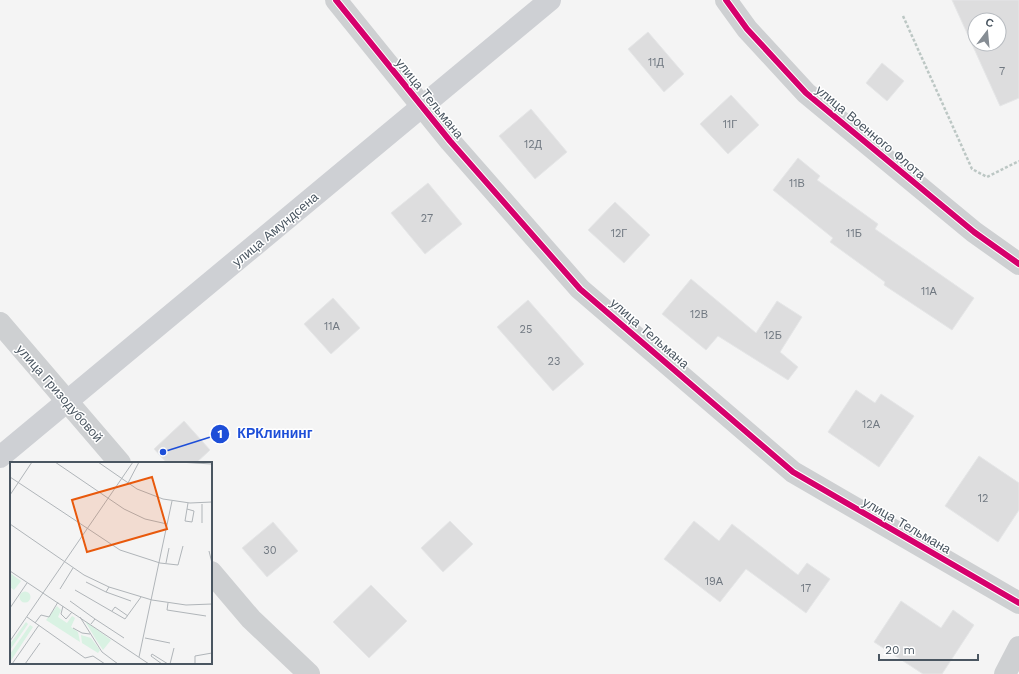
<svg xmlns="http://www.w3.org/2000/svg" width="1019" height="674" font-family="'Work Sans',sans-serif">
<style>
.building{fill:#ddddde;stroke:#e5e6e7;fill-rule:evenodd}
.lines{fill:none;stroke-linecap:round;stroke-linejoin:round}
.path{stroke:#bcc7c4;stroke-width:2.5;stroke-dasharray:3 2;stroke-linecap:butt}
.street{stroke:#ced0d2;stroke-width:22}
.secondary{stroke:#ced0d4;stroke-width:22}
.cycleway-casing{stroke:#fff;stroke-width:8}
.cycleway{stroke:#d6006c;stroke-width:6}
.labels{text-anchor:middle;stroke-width:3;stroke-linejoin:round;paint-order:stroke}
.number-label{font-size:11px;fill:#707881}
.street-label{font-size:13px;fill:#4a5661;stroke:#fff}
.inset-road{fill:none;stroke:#b0b5b9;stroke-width:1}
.view{fill:#e8590c;fill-opacity:0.15;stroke:#e8590c;stroke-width:2}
.inset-edge{fill:none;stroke:#4a5661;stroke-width:2}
.leader{fill:none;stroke:#1d4ed8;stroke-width:1.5}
.callout-dot{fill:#1d4ed8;stroke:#fff;stroke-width:1.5}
.mark-label{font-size:12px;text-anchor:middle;font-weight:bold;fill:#fff}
.callout-label{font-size:14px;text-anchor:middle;font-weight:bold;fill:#1d4ed8;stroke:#fff;stroke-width:3;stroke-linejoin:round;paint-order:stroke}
</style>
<rect width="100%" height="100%" fill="#f4f4f4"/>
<!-- building -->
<g class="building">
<path d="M952,0H1019V98L1000,106ZM975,20H999V44H975Z"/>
<polygon points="648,32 684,74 664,92 628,49"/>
<polygon points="882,63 904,81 887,101 866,83"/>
<polygon points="731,95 759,125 728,154 700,124"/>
<polygon points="531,109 567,152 535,179 499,136"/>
<polygon points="798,158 820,176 817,180 878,224 875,229 974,298 952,330 884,285 885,282 830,242 833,238 773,190"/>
<polygon points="428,183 462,224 425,254 391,213"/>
<polygon points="615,202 650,235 624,263 588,230"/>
<polygon points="691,279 756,333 777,301 802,317 780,352 798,367 788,380 718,336 706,350 662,314"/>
<polygon points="333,298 360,328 331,354 304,324"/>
<polygon points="528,300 584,364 553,391 497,327"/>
<polygon points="856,390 875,403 881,394 914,416 879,467 828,432"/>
<polygon points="184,421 210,450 196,463 167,463 154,449"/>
<polygon points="979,456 1019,483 1019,510 998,542 945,506"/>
<polygon points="450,521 473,544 443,572 421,548"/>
<polygon points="694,521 719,541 732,524 798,575 807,563 830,579 806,613 746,569 720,602 664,559"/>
<polygon points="273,522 298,551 267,577 242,548"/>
<polygon points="371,585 407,621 369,658 333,622"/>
<polygon points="901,601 941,628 953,610 974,625 942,674 923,674 874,642"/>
</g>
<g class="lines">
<!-- path -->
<polyline class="path" points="903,16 972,169 987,177 1019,161"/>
<!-- street -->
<g class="street">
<polyline points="336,0 450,141 580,289 793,472 1019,603"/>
<polyline points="726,0 747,29 806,93 974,232 1019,264"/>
<polyline points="0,323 120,463"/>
<polyline points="211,572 251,619 309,674"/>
<polyline points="1005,674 1019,647"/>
</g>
<!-- secondary -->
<polyline class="secondary" points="0,457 550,0"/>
<!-- cycleway casing -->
<g class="cycleway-casing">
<g id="cycleway">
<polyline points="336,0 450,141 580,289 793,472 1019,603"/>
<polyline points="726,0 747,29 806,93 974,232 1019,264"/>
</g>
</g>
<!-- cycleway -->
<use href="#cycleway" class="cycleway"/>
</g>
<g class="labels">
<!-- number labels -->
<g class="number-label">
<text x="656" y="66">11Д</text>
<text x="1002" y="75">7</text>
<text x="730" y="128">11Г</text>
<text x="533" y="148">12Д</text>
<text x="797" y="187">11В</text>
<text x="427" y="222">27</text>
<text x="619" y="237">12Г</text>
<text x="854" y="237">11Б</text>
<text x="929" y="295">11А</text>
<text x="699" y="318">12В</text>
<text x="332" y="330">11А</text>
<text x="526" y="333">25</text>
<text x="773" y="339">12Б</text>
<text x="554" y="365">23</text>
<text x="871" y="428">12А</text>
<text x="983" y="502">12</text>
<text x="270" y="554">30</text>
<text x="714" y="585">19А</text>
<text x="806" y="592">17</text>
</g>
<!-- street labels -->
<g class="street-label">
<text transform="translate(430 98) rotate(51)" y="5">улица Тельмана</text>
<text transform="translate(871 132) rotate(40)" y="5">улица Военного Флота</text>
<text transform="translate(275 229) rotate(-40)" y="5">улица Амундсена</text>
<text transform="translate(650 333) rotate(41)" y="5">улица Тельмана</text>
<text transform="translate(60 393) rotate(49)" y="5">улица Гризодубовой</text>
<text transform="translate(907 525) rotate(30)" y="5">улица Тельмана</text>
</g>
</g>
<!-- overview -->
<g transform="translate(10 462)">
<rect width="202" height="202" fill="#f4f4f4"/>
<path d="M0,111L11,119L4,128L0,125ZM9.5 135a5.5 5.5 0 1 1 11 0a5.5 5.5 0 1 1-11 0ZM47,144L51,148L48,155L57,161L62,154L65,156L61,165L68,170L70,180L36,158ZM75,159L101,178L93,188L85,176ZM16,160L18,162L0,188V182ZM20,163L23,165L0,200V192ZM71,173L81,176L90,188L88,191L72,181Z" fill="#d9f2e3"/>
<path class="inset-road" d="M45,0L114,47L135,57L157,62M88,0L127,27L153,37L180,41L202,40M168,0L202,2M0,15L110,88L150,101L168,103L173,84M118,21L129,0M0,33L22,0M192,42V61M177,47L184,49L182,60L175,59L178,41M0,62L74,113L99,125L142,138L176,143L202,142M199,89L202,101M156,101L159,86M0,109L139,202M76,120L96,130M99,125L96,130L121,139M50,127L63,106M65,128L115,157L131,135M60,139L85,157L81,162M158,141L157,148L196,154M53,144L51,152L56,157L62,150M0,146L17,121M102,149L105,145L118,154M17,155L75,196L83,194L95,202M70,155L92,190L108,202M85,157L114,176M25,161L31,153L39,155L48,140M63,166L72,171L80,172M135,176L160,181M0,179L123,0M129,195L162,39M2,202L29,163M15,202L30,181M152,202L141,194L142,192L158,202M160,202L164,186M185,202V194L202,191"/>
<path class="view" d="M142,15L157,67L77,90L62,38Z"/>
<rect width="202" height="202" class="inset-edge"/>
</g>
<!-- callouts -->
<path class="leader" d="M163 452L220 434"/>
<g class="callout-dot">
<circle cx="163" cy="452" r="4"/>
<circle cx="220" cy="434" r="10"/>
</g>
<g class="mark-label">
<text x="220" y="438">1</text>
</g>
<g class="callout-label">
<text x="275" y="438">КРКлининг</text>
</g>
<!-- north arrow -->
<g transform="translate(987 32) rotate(16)"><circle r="19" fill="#ffffff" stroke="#b7bbc0"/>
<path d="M0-3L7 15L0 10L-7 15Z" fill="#868d94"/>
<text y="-6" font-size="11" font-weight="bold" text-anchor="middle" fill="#4a5661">С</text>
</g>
<!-- scale -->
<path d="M879 654v6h99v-6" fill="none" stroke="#4a5661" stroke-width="2"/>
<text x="885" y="654" font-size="12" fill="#4a5661" stroke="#ffffff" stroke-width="3" paint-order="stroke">20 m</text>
</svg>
